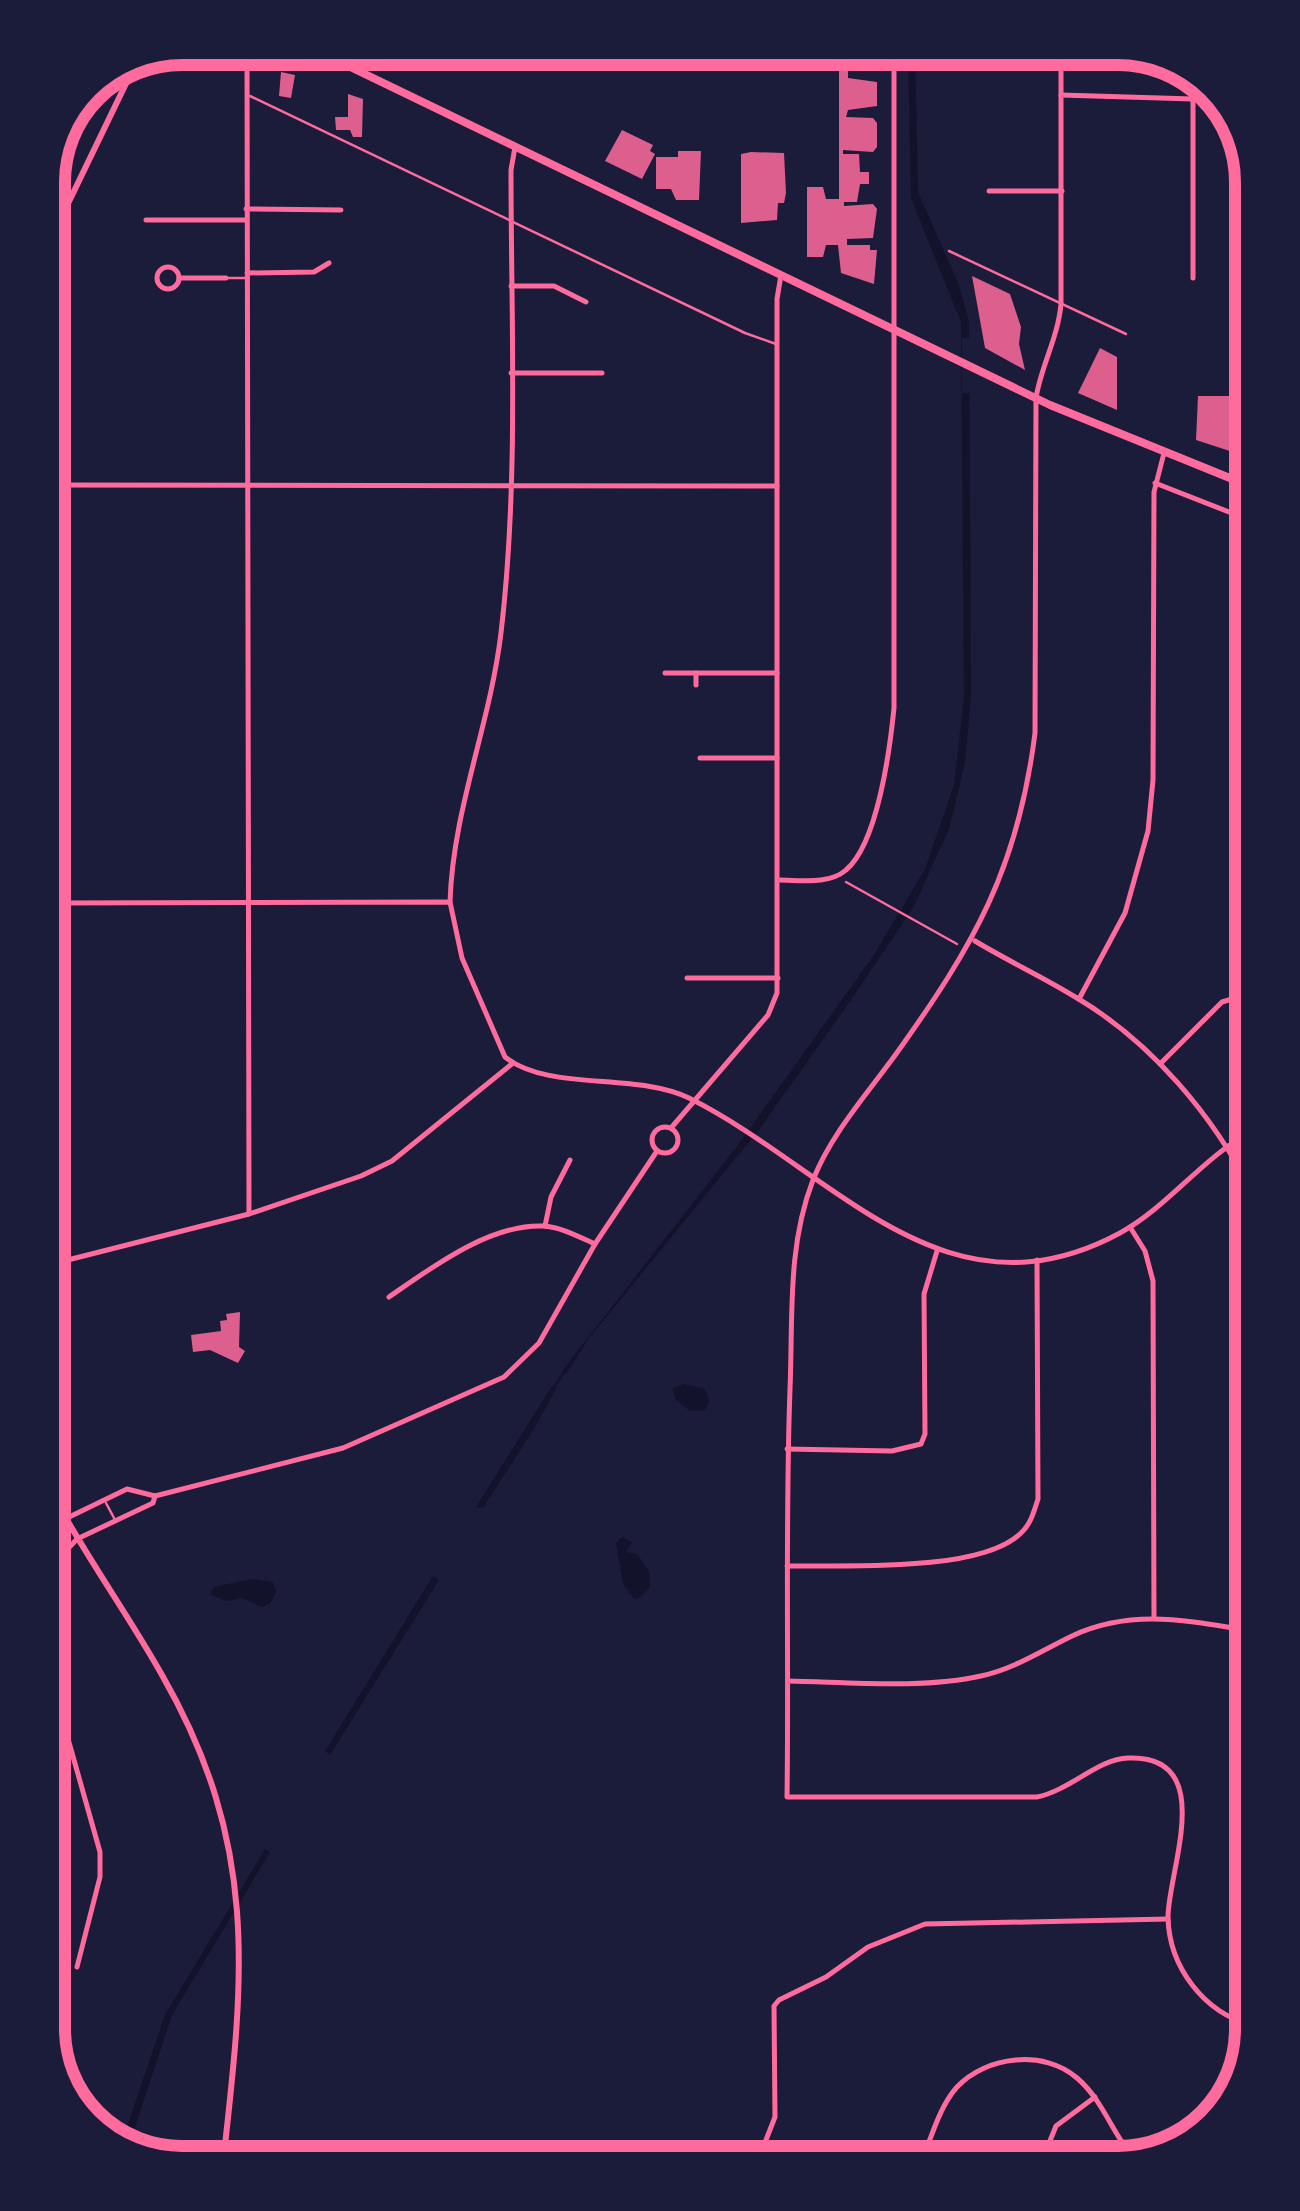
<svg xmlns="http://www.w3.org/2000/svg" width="1300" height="2211" font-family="'Asap Condensed',sans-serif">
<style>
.water{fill:#12122b}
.pier{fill:#1b1b3a}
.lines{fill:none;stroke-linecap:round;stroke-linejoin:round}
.stream{stroke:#12122b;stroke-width:2.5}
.building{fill:#dd5f8e}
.path{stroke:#ff6b9d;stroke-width:2.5}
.service{stroke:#ff6b9d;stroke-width:2.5}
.minor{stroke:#ff6b9d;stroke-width:5}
.tertiary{stroke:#ff6b9d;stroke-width:5}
.secondary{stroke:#ff6b9d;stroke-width:6}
.primary{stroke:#ff6b9d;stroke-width:8}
.rim{fill:none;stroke:#ff6b9d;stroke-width:12}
</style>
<rect width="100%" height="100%" fill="#1b1b3a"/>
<!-- water -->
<g class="water">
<polygon points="908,48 915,48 918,192 959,285 969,322 971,696 965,762 949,829 913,908 853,997 761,1127 589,1338 566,1374 562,1371 738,1145 874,955 925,869 954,785 964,696 961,322 911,198"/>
<polygon points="683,1384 705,1389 709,1401 705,1410 690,1411 675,1399 673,1388"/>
<path d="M552,1386L556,1388C536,1430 507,1469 483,1508L476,1507Z"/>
<polygon points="622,1537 632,1542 626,1552 637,1554 649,1571 650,1587 639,1598 634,1599 623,1584 616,1543"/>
<polygon points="433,1576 439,1580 330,1755 325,1751 333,1738"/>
<polygon points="252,1579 273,1582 276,1592 270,1604 262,1607 242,1598 226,1601 210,1594 214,1587"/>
<polygon points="265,1849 270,1852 172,2015 128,2148 121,2145 165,2015"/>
</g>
<!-- pier -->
<polygon class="pier" points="962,338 970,338 971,393 962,393"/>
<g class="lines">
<!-- stream -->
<polyline class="stream" points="555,1386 564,1372"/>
</g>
<!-- building -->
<g class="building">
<polygon points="839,48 877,48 873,69 848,68 848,78 877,82 877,106 848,110 846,117 873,118 877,123 877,147 873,152 843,150 843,154 859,154 860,172 869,172 869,184 860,184 857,202 844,202 844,206 873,204 877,209 873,238 847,239 847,245 870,245 870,250 877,250 874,284 841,273 838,245 826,245 823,257 807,257 807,187 823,187 826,199 839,199"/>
<polygon points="281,72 295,75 291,98 279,96"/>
<polygon points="348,94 363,99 362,137 353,137 350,130 336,130 335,117 348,117"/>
<polygon points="622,130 653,145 650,151 655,154 642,179 605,161"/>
<polygon points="678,151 701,151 699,200 676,200 671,189 656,189 656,157 678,157"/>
<polygon points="751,152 784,153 786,193 784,203 778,203 777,220 741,223 741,154"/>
<polygon points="972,276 1010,294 1021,327 1019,344 1025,370 985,348"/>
<polygon points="1100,348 1117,357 1117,410 1078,393"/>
<polygon points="1198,396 1252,396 1252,454 1242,455 1196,440"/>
<polygon points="240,1312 239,1347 245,1351 238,1363 210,1350 193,1352 191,1335 221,1331 220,1321 227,1320 226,1314"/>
</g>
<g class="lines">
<!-- path -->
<polyline class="path" points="846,882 957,944"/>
<!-- service -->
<g class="service">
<polyline points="250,96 745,333 776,344"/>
<polyline points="949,251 1126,334"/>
<polyline points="229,278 246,278"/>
<polyline points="106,1503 114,1518"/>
</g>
<!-- minor -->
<g class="minor">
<polyline points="247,48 249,1214"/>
<path d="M1061,48V304C1058,338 1041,366 1036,398L1035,733C1018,869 974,945 896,1054C867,1094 831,1134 813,1180C787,1247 793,1318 790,1389C785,1525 789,1661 787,1797H1037C1071,1790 1097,1759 1128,1758C1219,1754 1168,1871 1168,1917C1169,1967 1204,2013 1252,2025"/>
<polyline points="989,68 1062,68"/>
<polyline points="1193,71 1193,278"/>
<polyline points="1061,95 1193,99"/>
<polyline points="989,191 1062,191"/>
<polyline points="246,209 341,210"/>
<polyline points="146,220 246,220"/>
<circle cx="168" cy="278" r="11"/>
<polyline points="247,273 314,272 329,263"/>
<polyline points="179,278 226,278"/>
<polyline points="511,286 554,286 586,302"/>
<polyline points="511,373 602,373"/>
<polyline points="1155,483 1252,521"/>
<polyline points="48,485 777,486"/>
<polyline points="665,673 777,673"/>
<polyline points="696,673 696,685"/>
<polyline points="700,758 777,758"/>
<path d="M779,880C800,880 829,885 846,870C878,843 890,748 894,708V48"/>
<path d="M450,902C453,809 490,725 501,633C519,480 511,324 511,170L515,147"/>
<path d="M975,941C1008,961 1043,977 1077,998C1151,1042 1213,1115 1252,1192"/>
<polyline points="687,978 778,978"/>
<polyline points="1079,999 1125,913 1148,831 1153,780 1154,492 1164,453"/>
<polyline points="1160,1064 1222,1002 1252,993"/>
<circle cx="665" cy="1140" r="13"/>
<polyline points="671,1128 768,1015 777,993 777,299 781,275"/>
<polyline points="545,1226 551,1197 570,1160"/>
<polyline points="1130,1227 1145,1251 1153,1281 1154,1617"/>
<polyline points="48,1265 249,1214 361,1176 392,1161 513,1063"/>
<path d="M389,1297C431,1268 489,1224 543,1226C561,1227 579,1237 595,1244"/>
<polyline points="787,1449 892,1451 921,1444 925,1434 924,1294 937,1251"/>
<polyline points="65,1519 127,1489 155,1496 343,1448 504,1377 539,1343 595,1244 657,1151"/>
<path d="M787,1566C843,1565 980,1573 1021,1533C1031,1524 1034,1511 1038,1499L1037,1260"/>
<polyline points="48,1570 77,1539 153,1503 155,1496"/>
<polyline points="48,1668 100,1852 100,1877 77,1967"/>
<path d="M788,1681C847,1682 924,1689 981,1676C1014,1669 1041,1651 1072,1636C1132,1608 1189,1621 1252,1631"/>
<polyline points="757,2163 775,2117 774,2006 779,2000 826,1977 868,1947 925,1924 1168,1919"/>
<path d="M921,2163C931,2139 939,2107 957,2087C986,2056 1044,2049 1077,2078C1103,2100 1113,2135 1135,2160"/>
<polyline points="1041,2163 1056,2126 1095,2097"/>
</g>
<!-- tertiary -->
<path class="tertiary" d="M48,903L450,902L462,958L505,1057C549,1092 636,1072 689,1098C832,1169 944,1328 1120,1233C1169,1206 1202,1158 1252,1131"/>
<!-- secondary -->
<g class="secondary">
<polyline points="48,245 134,67"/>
<path d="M48,1486C82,1551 126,1611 162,1675C260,1846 244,1977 223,2163"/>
</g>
<!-- primary -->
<polyline class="primary" points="311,48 1050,405 1252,487"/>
</g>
<!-- crop -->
<path d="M0 0H1300V2211H0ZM182 65H1118A117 117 0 0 1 1235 182V2029A117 117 0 0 1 1118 2146H182A117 117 0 0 1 65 2029V182A117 117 0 0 1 182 65Z" fill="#1b1b3a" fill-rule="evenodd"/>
<path class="rim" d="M182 65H1118A117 117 0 0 1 1235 182V2029A117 117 0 0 1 1118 2146H182A117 117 0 0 1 65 2029V182A117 117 0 0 1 182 65Z"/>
</svg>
